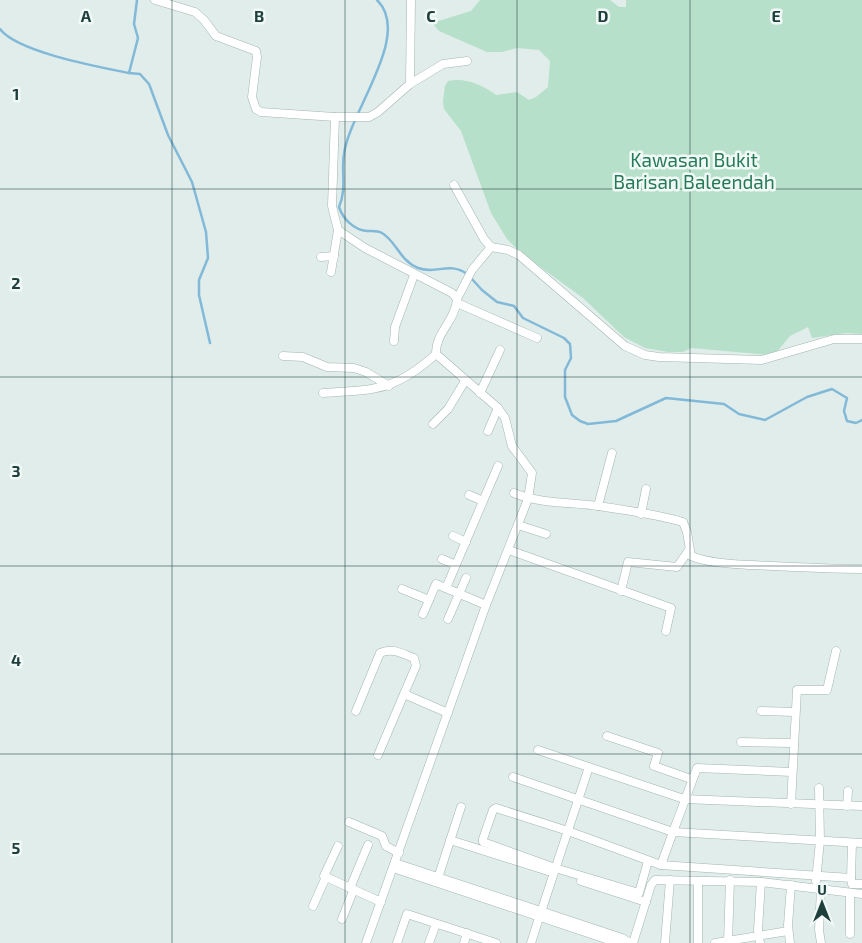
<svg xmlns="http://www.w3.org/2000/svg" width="862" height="943" font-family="'Exo 2',sans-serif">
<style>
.green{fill:#b7e0ca}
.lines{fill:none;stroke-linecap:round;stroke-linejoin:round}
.stream{stroke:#82b9d8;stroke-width:2.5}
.street-casing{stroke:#a2b5b3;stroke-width:9}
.street{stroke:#fff;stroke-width:8}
.grid{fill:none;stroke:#1f3f3d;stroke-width:1;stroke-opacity:0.55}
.labels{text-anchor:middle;stroke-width:5;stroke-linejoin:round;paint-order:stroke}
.park-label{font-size:19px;fill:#257a57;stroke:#f1f9f7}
.grid-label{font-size:16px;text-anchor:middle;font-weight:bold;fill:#1f3f3d;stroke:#f1f9f7;stroke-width:5;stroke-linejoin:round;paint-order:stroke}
</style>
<rect width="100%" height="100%" fill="#e0edea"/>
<!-- green -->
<path class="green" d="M480,0H610L619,7H626V0H862V334L846,333L812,338L808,327L790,336L776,353L769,355L691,348L683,352H668L645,348L624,337L583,298L521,253L507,239L491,213L461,131L444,109L443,101L445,86L448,81C465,77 483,85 496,95L517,92L529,100L536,97L548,87L550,61L539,50L517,48L502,52H487L439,31L434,25L435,22L471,11Z"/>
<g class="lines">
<!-- stream -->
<g class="stream">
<path d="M377,0C413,35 349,112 344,154C341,172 347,189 339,207C343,219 354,230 367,231C372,231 377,230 382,233C396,241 400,261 418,268C436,275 449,261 467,274"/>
<path d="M0,29C17,52 99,67 129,73L138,38L134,24L137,0"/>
<polyline points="129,73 140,74 149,84 168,135 192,182 206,232 208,258 199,280 199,295 210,343"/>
<polyline points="471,278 482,290 497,302 514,306 523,318 564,338 570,344 571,358 565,370 565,397 572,415 580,421 588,424 616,421 666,398 724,404 739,414 765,420 807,397 832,389 847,398 844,411 847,421 856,423 862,420"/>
</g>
<!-- street casing -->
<g class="street-casing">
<g id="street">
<path d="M155,0L195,12L204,20L216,36L256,51L257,57L252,97L256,109L261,112L335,117L332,206L338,230L365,248L452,293L457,299C456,320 435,333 436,354L498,408L505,418L512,446L532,473L528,499L486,605L366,943"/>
<polyline points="410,84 411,0"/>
<polyline points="335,117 369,117 378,112 410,84 443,64 467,61"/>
<polyline points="454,185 484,239 491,247"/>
<polyline points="321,257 334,256"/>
<polyline points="331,272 338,230"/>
<polyline points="457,299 472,270 491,247 508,250 519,255 625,346 645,355 659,357 762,360 834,339 862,339"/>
<polyline points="457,303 537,338"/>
<polyline points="394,341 395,327 414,275"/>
<polyline points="283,356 303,357 327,367 354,368 366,372 389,386"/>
<path d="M323,393C375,390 395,391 436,354"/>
<polyline points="480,393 500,350"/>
<polyline points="433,424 448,409 465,381"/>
<polyline points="488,431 498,408"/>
<path d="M514,493C540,504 571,502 598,506C626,510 656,514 683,522L687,532L691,556C708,563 732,564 751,565C788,567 825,569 862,569"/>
<polyline points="469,495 483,501"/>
<polyline points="598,506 612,453"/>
<polyline points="641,514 646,489"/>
<polyline points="518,525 546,534"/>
<polyline points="453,536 466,542"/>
<polyline points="509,550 671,608 666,631"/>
<polyline points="442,559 456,565"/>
<polyline points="446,588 498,466"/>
<polyline points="402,589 429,600"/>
<polyline points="621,591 628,562 677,567 689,550"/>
<polyline points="423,614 436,584 486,605"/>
<polyline points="448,619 466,578"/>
<path d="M356,711L380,653C392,647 403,654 414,658L416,666L404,694"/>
<polyline points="761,711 795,712"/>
<polyline points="607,736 658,753 654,766 691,779"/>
<polyline points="741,742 792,743"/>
<polyline points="538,750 684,799 862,806"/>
<polyline points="378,755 404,694 448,713"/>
<polyline points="513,777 673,832 697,768 792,772"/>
<polyline points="791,804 797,690 827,690 836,651"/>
<polyline points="847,806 848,791"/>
<polyline points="349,822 382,836 386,846 399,853"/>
<polyline points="450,840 548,871"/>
<polyline points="338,846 324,876 381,902"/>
<polyline points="648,861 639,893 555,868 483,842 483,839 493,810 496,808 568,831 661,865 851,878 852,884 862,884"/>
<polyline points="395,863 622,938 630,943"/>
<polyline points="661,865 673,832 862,843"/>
<polyline points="393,868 618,943"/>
<polyline points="851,878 852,843"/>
<polyline points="437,881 461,807"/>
<polyline points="581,881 646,902"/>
<polyline points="816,881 820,841 819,788"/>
<polyline points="350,888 368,845"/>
<polyline points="821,889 819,930 821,943"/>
<polyline points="313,906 326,877"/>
<polyline points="541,912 589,767"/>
<polyline points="342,919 354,889"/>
<polyline points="850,934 850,893"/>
<polyline points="397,943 407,914 496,943"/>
<polyline points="429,943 436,924"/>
<polyline points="464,943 467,933"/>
<polyline points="531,943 539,918"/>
<polyline points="633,943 651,885 655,880 761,882 862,894"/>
<polyline points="665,943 670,880"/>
<polyline points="698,943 698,881"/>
<polyline points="715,943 788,931"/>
<polyline points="728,943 730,880"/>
<polyline points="760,943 758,930 761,882"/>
<polyline points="790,943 788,925 791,885"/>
</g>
</g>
<!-- street -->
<use href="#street" class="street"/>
</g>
<!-- grid -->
<path class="grid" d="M172,0V943M345,0V943M517,0V943M690,0V943M0,189H862M0,377H862M0,566H862M0,754H862"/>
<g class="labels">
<!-- park labels -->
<g class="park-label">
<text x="694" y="167">Kawasan Bukit<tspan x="694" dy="22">Barisan Baleendah</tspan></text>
</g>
</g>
<g class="grid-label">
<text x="86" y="22">A</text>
<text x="259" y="22">B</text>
<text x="431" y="22">C</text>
<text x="603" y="22">D</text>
<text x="776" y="22">E</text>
<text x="16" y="100">1</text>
<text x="16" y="289">2</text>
<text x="16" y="477">3</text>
<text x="16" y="666">4</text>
<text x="16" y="854">5</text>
</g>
<!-- north arrow -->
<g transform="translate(822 903)" stroke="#f1f9f7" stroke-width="4" paint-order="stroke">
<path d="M0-4L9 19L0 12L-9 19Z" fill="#1f3f3d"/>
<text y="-8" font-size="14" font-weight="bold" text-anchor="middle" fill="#1f3f3d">U</text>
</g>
</svg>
